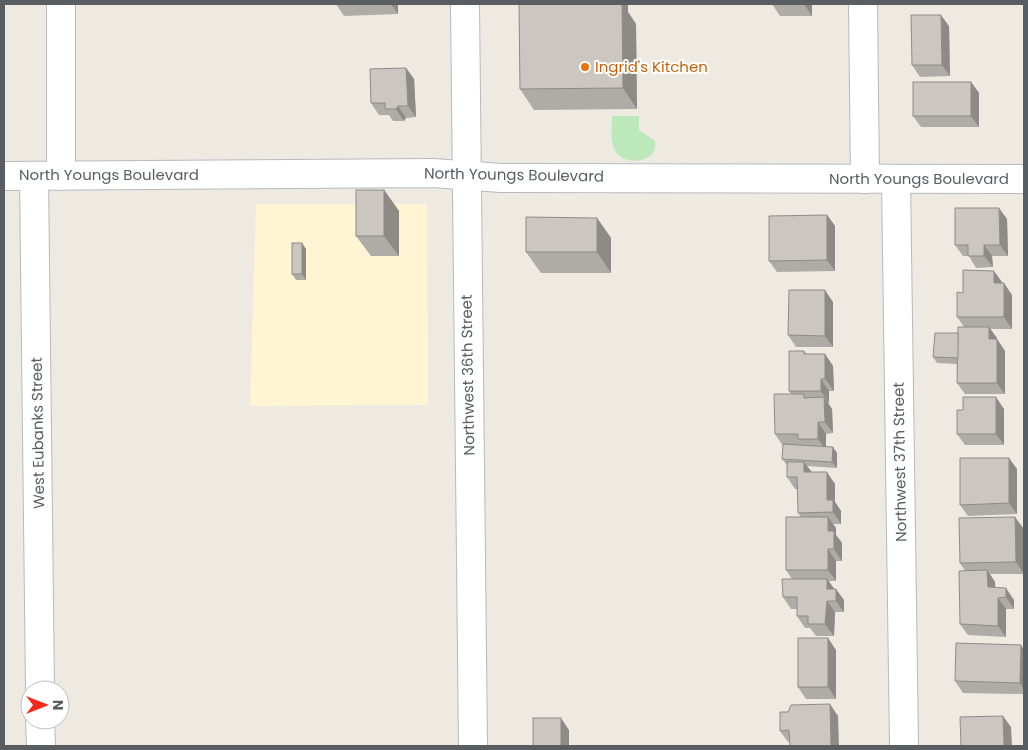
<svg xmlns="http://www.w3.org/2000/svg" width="1028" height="750" font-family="Poppins,sans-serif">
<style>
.commercial{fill:#fff4d4}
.green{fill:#bce8bb}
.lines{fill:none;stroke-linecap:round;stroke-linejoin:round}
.minor-casing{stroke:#b6babf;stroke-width:30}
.minor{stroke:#fff;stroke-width:28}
.wall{fill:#afaba5}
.shaded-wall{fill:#8e8b86}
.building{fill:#cbc7c0;stroke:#8e8b86}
.food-dot{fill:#e8710a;stroke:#fff;stroke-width:2}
.labels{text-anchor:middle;stroke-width:4;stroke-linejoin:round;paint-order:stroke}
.food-label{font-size:15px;fill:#c56008;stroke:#fff;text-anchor:start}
.street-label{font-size:15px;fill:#595e63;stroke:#fff}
</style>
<rect width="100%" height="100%" fill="#eeeae1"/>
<!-- commercial -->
<polygon class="commercial" points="256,204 427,204 428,405 250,406"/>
<!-- green -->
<path class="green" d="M612,116H639V130L655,141C660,164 620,168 614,148C610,139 612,126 612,116Z"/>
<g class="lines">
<!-- minor casing -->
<g class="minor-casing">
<g id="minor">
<polyline points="61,4 61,176"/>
<polyline points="465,4 473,746"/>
<polyline points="863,4 865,179"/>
<polyline points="4,176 433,173 501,178 1024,179"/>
<polyline points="34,176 40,690"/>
<polyline points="896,179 904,746"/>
<polyline points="40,720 41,746"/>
</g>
</g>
<!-- minor -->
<use href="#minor" class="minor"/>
</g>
<!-- wall -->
<g class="wall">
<polygon points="336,4 398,4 398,14 344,16"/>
<polygon points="519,4 628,4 628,12 636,24 637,109 534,110 520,89"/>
<polygon points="772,4 812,4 812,16 780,16"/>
<polygon points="949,26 950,76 920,77 912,65"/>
<polygon points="406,68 414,79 416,117 406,118 404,121 393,121 389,115 379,115 371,103"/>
<polygon points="971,82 979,93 979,127 921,127 913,116"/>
<polygon points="384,190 399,211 399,256 371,256 356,236"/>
<polygon points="827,215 835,226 835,271 777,272 769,261"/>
<polygon points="597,218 611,238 611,273 541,273 526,252"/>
<polygon points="1007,219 1008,256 992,256 993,267 976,268 969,256 963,256 955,245"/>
<polygon points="306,249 306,280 296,280 292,274"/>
<polygon points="1002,282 1002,283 1012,295 1012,329 990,329 1005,351 1005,394 965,394 957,383 957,364 937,363 933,357 964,327 957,317 963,293"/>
<polygon points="833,302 833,347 796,347 788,335"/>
<polygon points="804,351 807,354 825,354 833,366 834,391 829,391 829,403 828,403 832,409 833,433 826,434 826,447 837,453 837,468 807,466 812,472 835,484 835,502 841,511 841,524 833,524 836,528 836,535 842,543 842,561 836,561 836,581 829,581 834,589 844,600 844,612 835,612 834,636 816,636 810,628 805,628 797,616 797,609 791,609 783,597 792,579 786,570 801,517 798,513 798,489 795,489 787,477 787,465 782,459 783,446 775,434 791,394 789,391"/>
<polygon points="1004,409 1004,445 965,445 957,434"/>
<polygon points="1017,469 1017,514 968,516 960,505"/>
<polygon points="1015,517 1023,528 1024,574 990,574 995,582 995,588 1014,600 1014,609 1006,609 1006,637 968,635 960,624 965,571 960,563"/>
<polygon points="836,650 836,699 806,699 798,687"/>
<polygon points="1024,650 1024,694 963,693 955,681"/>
<polygon points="788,712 838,716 788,742 780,731"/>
</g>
<!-- shaded-wall -->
<g class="shaded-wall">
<polygon points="391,4 398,4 398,14"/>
<polygon points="614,4 628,4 628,12 636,24 637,109 623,88"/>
<polygon points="804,4 812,4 812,16"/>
<polygon points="941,15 949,26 950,76 942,65"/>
<polygon points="406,68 414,79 416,117 408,106"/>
<polygon points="971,82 979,93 979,127 971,116"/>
<polygon points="398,106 406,118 404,121 396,109"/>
<polygon points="384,190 399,211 399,256 384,236"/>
<polygon points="999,208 1007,219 1008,256 1000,245"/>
<polygon points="827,215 835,226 835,271 827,260"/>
<polygon points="597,218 611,238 611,273 597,252"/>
<polygon points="302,243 306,249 306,280 302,274"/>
<polygon points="984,245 992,256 993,267 984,256"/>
<polygon points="994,271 1002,282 1002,295 994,283"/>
<polygon points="1004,283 1012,295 1012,329 1004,317"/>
<polygon points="825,290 833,302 833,347 825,336"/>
<polygon points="989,327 997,338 997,351 989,339"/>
<polygon points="997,339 1005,351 1005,394 997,383"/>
<polygon points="825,354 833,366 834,391 825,379"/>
<polygon points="821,379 829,391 829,403 821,391"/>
<polygon points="824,397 832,409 833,433 825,422"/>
<polygon points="996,397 1004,409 1004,445 996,434"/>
<polygon points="818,422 826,434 826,450 818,439"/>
<polygon points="833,447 837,453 837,468 832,462"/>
<polygon points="1009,458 1017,469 1017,514 1009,503"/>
<polygon points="804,462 812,473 804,472"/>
<polygon points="827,472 835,484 835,502 841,511 841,524 833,512 827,500"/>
<polygon points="828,517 836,528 836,535 842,543 842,561 834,549 828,531"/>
<polygon points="1015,517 1023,528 1024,574 1016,562"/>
<polygon points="828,549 836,561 836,581 828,570"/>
<polygon points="987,570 995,582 996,599 988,587"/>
<polygon points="827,579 835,590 827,589"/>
<polygon points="1006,588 1014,600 1014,609 1006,597"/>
<polygon points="836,589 844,600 844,612 836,601"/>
<polygon points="998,598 1006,609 1006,637 998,626"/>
<polygon points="827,601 835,612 834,636 825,624"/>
<polygon points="828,638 836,650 836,699 828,687"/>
<polygon points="1021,645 1024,650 1024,689 1020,683"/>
<polygon points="830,704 838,716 839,746 831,746"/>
<polygon points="1003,716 1011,727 1012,746 1004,746"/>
<polygon points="561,718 569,730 569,746 561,746"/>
</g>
<!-- building -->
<g class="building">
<polygon points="519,4 622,4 623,88 520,89"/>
<polygon points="911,15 941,15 942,65 912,65"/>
<polygon points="406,68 408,106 398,106 396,109 385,109 385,103 371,103 370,69"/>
<rect x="913" y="82" width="58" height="34"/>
<rect x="356" y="190" width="28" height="46"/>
<polygon points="955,208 999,208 1000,245 984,245 984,256 968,256 968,245 955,245"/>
<polygon points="827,215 827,260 769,261 769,216"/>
<polygon points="526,217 597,218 597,252 526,252"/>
<rect x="292" y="243" width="10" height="31"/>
<polygon points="963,270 994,271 994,283 1004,283 1004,317 957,317 957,292 963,293"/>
<polygon points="789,290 825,290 825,336 788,335"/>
<polygon points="958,327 989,327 989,339 997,339 997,383 957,383"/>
<polygon points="935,333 958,333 958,358 933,357"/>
<polygon points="789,351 804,351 804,354 825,354 825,379 821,379 821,391 789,391"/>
<polygon points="774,394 804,394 804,398 824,397 825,422 818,422 818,439 798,439 798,434 775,434"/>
<polygon points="963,397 996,397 996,434 957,434 957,410 963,410"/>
<polygon points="783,444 833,447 832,462 782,459"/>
<polygon points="960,458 1009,458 1009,503 960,505"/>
<polygon points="787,462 804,462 804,472 827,472 827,500 833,500 833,512 798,513 797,477 787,477"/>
<polygon points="786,517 828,517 828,531 834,531 834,549 828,549 828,570 786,570"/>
<polygon points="1015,517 1016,562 960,563 959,518"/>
<polygon points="987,570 988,587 1006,588 1006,597 998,598 998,626 960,624 959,571"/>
<polygon points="782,579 827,579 827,589 836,589 836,601 827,601 825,624 808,624 808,616 797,616 797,597 783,597"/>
<rect x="798" y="638" width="30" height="49"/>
<polygon points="956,643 1021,645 1020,683 955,681"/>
<polygon points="830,704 831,746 790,746 789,730 780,731 780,712 788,712 791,705"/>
<polygon points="1003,716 1004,746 961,746 960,717"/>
<rect x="533" y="718" width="28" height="28"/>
</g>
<!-- markers -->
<circle class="food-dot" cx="585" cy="67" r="5"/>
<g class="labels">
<!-- food labels -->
<g class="food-label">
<text x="595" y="72">Ingrid's Kitchen</text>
</g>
<!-- street labels -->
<g class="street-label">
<text x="109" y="180">North Youngs Boulevard</text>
<text transform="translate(514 175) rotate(1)" y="5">North Youngs Boulevard</text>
<text x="919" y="184">North Youngs Boulevard</text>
<text transform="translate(468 375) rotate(-91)" y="5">Northwest 36th Street</text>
<text transform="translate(38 433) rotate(-91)" y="5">West Eubanks Street</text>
<text transform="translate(900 462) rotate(-91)" y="5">Northwest 37th Street</text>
</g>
</g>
<!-- border -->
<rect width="1028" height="750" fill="none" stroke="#595e63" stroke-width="10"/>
<!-- north arrow -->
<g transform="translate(45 705) rotate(90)"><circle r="24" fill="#ffffff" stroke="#bdbfc1"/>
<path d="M0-4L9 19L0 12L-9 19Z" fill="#f6281e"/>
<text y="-8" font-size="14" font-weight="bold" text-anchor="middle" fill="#595e63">N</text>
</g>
</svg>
